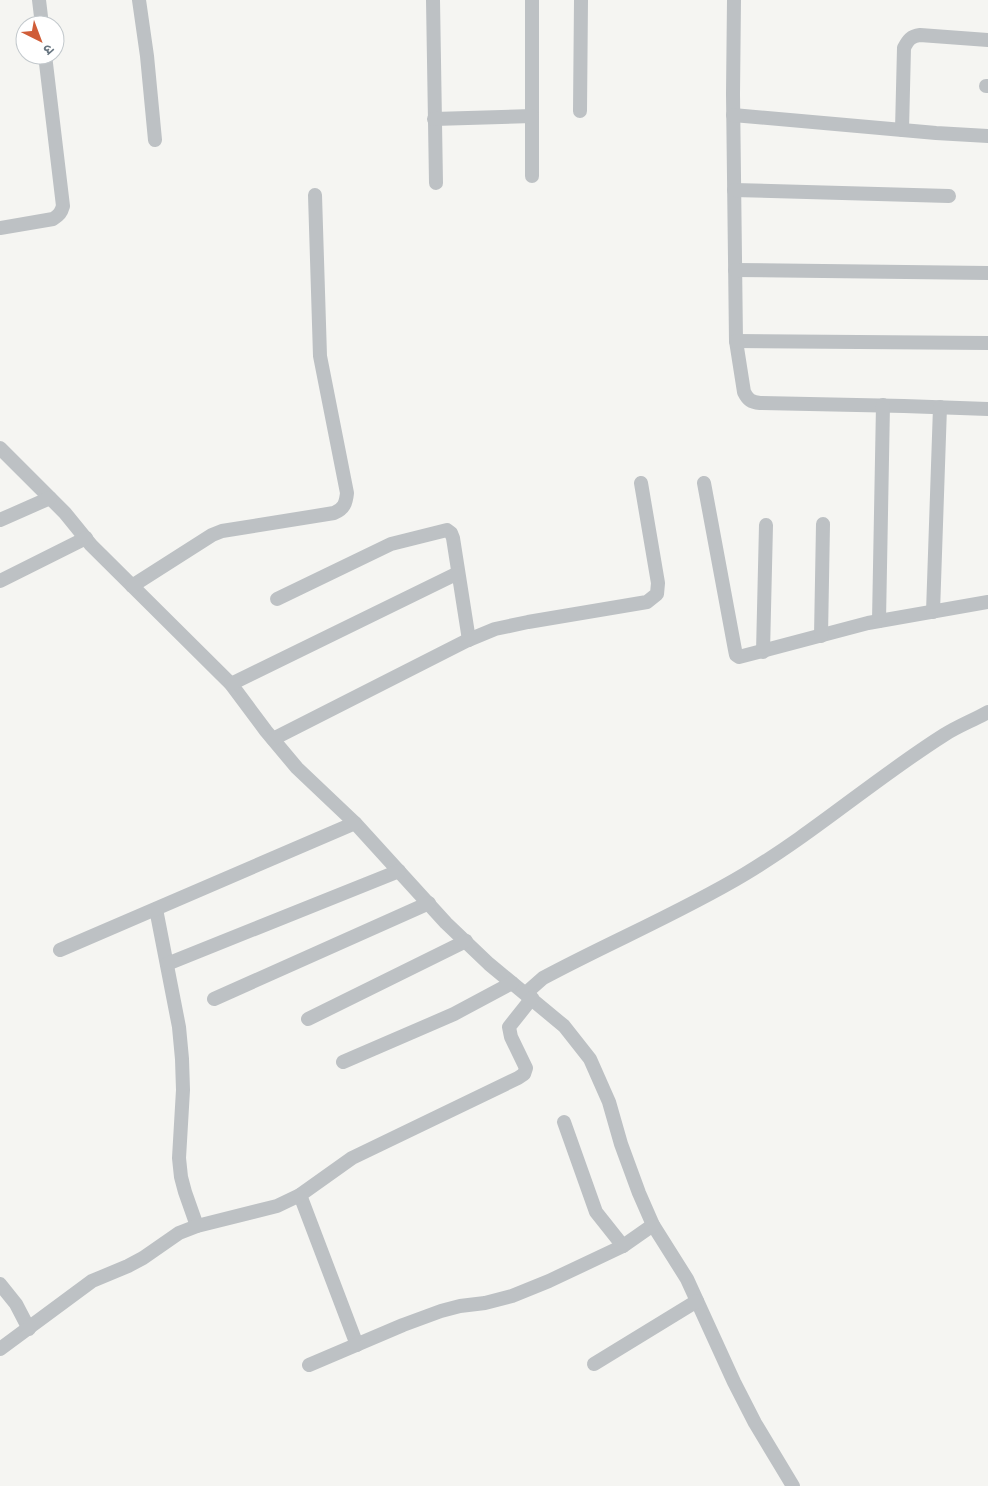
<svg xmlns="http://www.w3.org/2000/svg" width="988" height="1486" font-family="Rubik,'Noto Sans Devanagari',sans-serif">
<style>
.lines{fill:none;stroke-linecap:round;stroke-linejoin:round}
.street{stroke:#bdc1c4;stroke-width:14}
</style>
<rect width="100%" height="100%" fill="#f5f5f2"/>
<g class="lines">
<!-- street -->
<g class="street">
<polyline points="39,0 42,25"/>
<polyline points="139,0 147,56 155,140"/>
<polyline points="433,0 436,183"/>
<polyline points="532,0 532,176"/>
<path d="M734,0L733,94L736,341L744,392C748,400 751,402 760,403L904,406L988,409"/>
<polyline points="986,86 988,86"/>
<polyline points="580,111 581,0"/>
<polyline points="733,115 936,133 988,136"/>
<polyline points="434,119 532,116"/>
<path d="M902,130L904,48C908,40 911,36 920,35L988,40"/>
<polyline points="734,190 949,196"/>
<path d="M0,228L53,219C59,215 61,213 63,206L45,55"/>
<polyline points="735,270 988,273"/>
<polyline points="736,341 988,343"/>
<polyline points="0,448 65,513 91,545 231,684 266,731 297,768 355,823 446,923 489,964 564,1026 590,1059 609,1102 621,1144 639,1193 653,1225 687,1279 734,1382 755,1423 793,1486"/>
<polyline points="704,483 735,650 736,655 739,657 868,623 988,602"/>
<polyline points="0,520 50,498"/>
<polyline points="0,581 86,538"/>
<path d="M132,586L212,535L222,531L334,513C344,509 346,503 347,493L320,356L315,195"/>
<polyline points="277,599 391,544 447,530 451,533 453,538 469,640"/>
<polyline points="933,612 940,407"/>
<polyline points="879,621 883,405"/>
<polyline points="821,636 823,524"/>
<polyline points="763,652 766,525"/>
<polyline points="231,684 458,573"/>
<polyline points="273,739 466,641 495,629 528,622 647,602 657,594 658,583 641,483"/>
<polyline points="156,909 179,1027 182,1059 183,1090 179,1158 181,1177 185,1192 197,1226"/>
<polyline points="60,950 355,823"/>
<polyline points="167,964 399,871"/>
<path d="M526,993L543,978C610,942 680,913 745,874C815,832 876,778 944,735C958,726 974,720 988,712"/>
<polyline points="214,999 429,903"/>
<polyline points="308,1019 466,941"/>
<polyline points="343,1062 454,1014 512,983"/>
<polyline points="564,1122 596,1212 623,1246"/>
<polyline points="300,1195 357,1345"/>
<polyline points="0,1284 16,1304 29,1329"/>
<polyline points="0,1349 92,1281 128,1266 143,1258 179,1233 197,1226 277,1206 300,1195 352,1158 518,1078 524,1074 526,1068 511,1037 509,1027 532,998"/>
<polyline points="594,1364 697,1301"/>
<polyline points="309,1365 403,1325 441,1311 460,1306 485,1303 512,1296 549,1281 623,1246 653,1225"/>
</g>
</g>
<!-- north arrow -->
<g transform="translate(40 40) rotate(138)"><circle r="24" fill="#ffffff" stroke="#c2c8cc"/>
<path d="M0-4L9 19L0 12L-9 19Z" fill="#d05d38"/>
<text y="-8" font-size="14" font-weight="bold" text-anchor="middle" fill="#677580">उ</text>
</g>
</svg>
